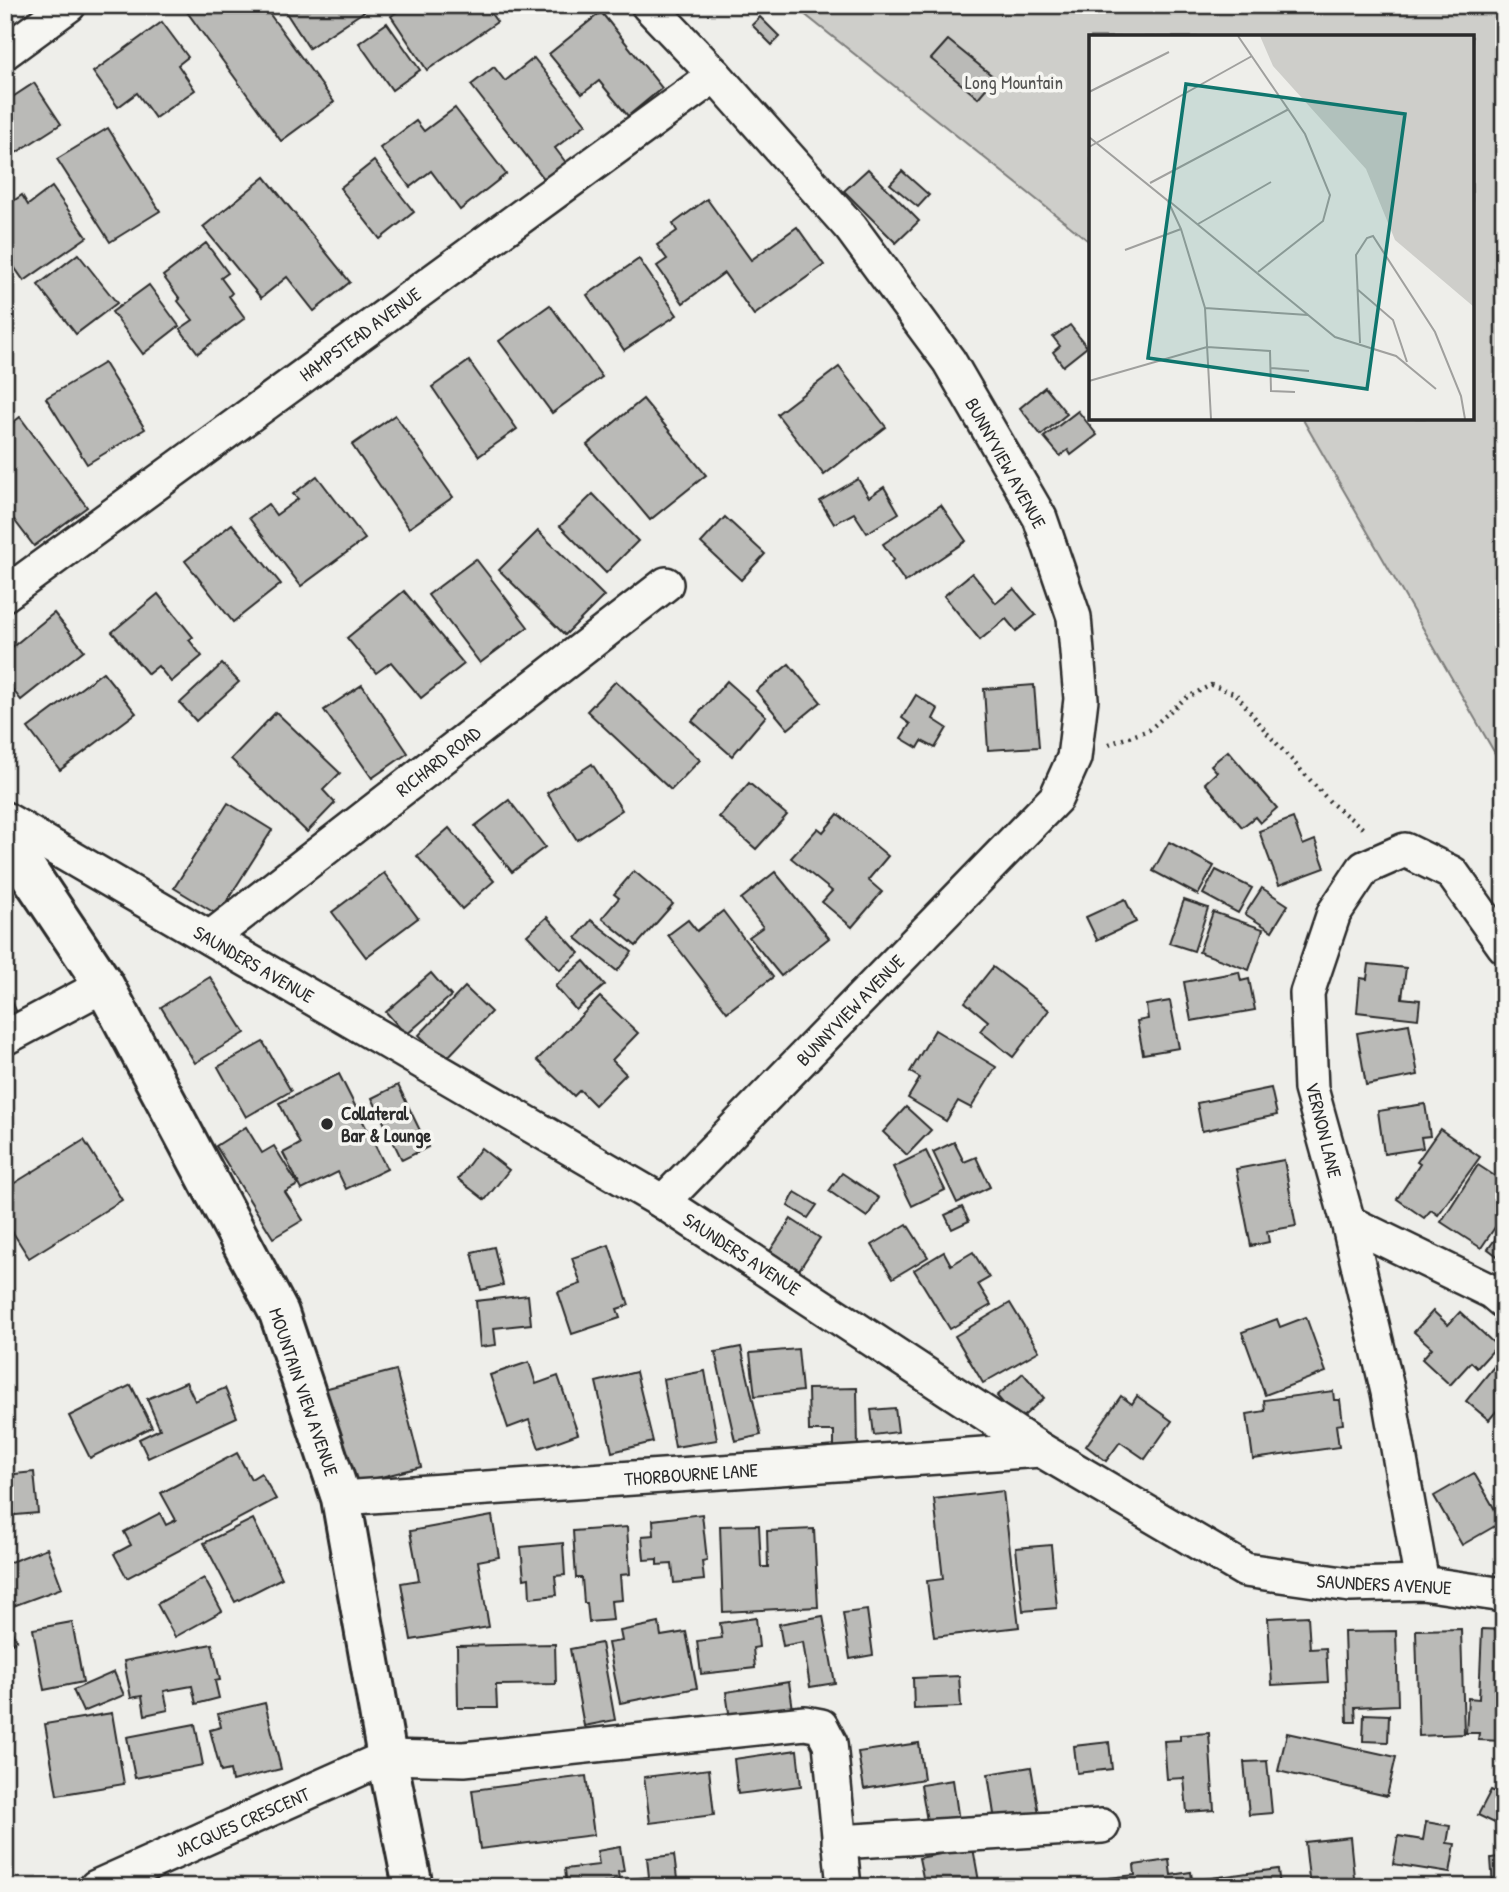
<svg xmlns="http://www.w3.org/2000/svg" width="1509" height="1892" font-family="'Patrick Hand',sans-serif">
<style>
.green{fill:#cececa;stroke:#7c7c7a;stroke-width:2}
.building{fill:#babab7;stroke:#2b2b2b;stroke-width:2}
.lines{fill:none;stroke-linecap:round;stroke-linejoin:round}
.minor-casing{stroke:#2b2b2b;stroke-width:38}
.secondary-casing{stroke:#2b2b2b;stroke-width:44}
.path{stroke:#2b2b2b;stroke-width:4.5;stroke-dasharray:2 5;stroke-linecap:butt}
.minor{stroke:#f6f6f2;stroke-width:33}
.secondary{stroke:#f6f6f2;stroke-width:38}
.poi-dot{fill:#2b2b2b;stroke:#f6f6f2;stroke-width:2.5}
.labels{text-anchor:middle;stroke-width:7;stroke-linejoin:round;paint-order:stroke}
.park-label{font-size:19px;fill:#545453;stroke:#f6f6f2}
.street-label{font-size:19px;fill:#2b2b2b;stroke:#f6f6f2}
.poi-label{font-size:19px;font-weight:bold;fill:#2b2b2b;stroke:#f6f6f2;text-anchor:start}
.inset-road{fill:none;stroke:#a0a09e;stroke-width:2}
.view{fill:#0f766e;fill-opacity:0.15;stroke:#0f766e;stroke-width:3.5}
.inset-edge{fill:none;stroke:#2b2b2b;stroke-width:3.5}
</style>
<rect width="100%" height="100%" fill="#eeeeea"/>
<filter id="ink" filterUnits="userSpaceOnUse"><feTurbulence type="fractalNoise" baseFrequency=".0143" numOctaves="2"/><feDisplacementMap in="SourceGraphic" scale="14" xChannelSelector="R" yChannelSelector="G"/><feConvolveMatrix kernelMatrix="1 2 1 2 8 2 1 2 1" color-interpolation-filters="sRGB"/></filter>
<g filter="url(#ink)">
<!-- green -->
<polygon class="green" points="793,5 1504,5 1504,769 1302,418 1472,418 1472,37 1091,37 1091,243"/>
<!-- building -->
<g class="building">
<polygon points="182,5 263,5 334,102 281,141"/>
<polygon points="281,5 367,5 369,8 309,48"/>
<polygon points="408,5 485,5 497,22 427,70 391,16"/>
<polygon points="601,12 662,88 628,116 599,81 582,94 549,54"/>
<polygon points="760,17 780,37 772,45 752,25"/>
<polygon points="162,22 188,57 178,65 195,90 155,118 137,93 118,107 93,72"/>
<polygon points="387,23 420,70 392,90 359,43"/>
<polygon points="948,40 995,78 978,98 931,59"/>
<polygon points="534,58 586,124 555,148 567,164 546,181 471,85 494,67 505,81"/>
<polygon points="34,83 61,124 5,160 5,102"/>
<polygon points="455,108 506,174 460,210 431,171 410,187 380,148 416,121 424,131"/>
<polygon points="108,128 160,211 110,242 57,159"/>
<polygon points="374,161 414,212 380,239 340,188"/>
<polygon points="868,169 919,221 896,243 844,191"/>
<polygon points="902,171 929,195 918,207 890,184"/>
<polygon points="265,177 350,282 314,311 287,277 261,298 203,227"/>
<polygon points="52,187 87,237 24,281 5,254 5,207 22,195 28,205"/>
<polygon points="707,199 751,260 797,227 824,265 754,315 724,273 683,303 657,266 667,259 657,245 677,231 673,224"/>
<polygon points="206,243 228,273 221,278 232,293 229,296 245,318 198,353 180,329 193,320 178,301 180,299 163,276"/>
<polygon points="78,254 117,303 76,334 38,285"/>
<polygon points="639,259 677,315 624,350 587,295"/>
<polygon points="149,285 179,326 143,354 112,312"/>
<polygon points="550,305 602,377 552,413 499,341"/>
<polygon points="1070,325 1087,347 1063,366 1053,352 1060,346 1053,337"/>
<polygon points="469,361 517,429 479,456 432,387"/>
<polygon points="104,363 145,429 87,464 46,398"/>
<polygon points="839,367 886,427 824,475 777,414"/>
<polygon points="1045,387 1067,414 1041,435 1020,408"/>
<polygon points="643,399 706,475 650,520 587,445"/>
<polygon points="1078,411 1097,435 1071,455 1068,450 1060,456 1044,437"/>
<polygon points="395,415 453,497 409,528 352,445"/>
<polygon points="20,417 87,507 34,546 5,508 5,429"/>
<polygon points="317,476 365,539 301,586 249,518 268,504 276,515 298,499 293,494"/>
<polygon points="858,479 869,497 884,487 899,513 867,533 854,513 834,524 820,501"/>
<polygon points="593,494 638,541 606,573 560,526"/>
<polygon points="941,505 966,541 905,582 891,562 894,560 883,544"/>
<polygon points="725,517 765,554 741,580 701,543"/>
<polygon points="232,524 281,584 233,622 185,561"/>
<polygon points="538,531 604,596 565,635 499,570"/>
<polygon points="476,559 528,627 480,663 428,595"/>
<polygon points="972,573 996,603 1014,589 1036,615 1016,631 1006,619 980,640 944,596"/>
<polygon points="404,591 464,664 421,698 391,662 376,673 347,638"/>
<polygon points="158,594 193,637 189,640 202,656 171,682 158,666 148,674 112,632"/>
<polygon points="54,613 84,650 21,700 5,680 5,653"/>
<polygon points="222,664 239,682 196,721 180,703"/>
<polygon points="789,664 821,702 788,729 756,691"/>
<polygon points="103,672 136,713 60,770 28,728"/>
<polygon points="616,681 700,760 671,790 587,711"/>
<polygon points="727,681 766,716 732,756 692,721"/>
<polygon points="362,685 408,753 372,778 324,710"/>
<polygon points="1034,685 1039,747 988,750 984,689"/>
<polygon points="916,695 938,709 933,719 947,728 935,748 922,741 918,748 901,738 910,724 902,718"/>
<polygon points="276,712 340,773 323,790 335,803 307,832 231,759"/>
<polygon points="1228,751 1277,808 1260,823 1255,817 1242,827 1205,783 1217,772 1211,765"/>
<polygon points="592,764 622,810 577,840 547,793"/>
<polygon points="749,783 787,815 756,849 719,817"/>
<polygon points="509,800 545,847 512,872 475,826"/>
<polygon points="228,803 272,830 218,915 174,888"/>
<polygon points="838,814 888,856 868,880 882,892 852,927 822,902 832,891 791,858 818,828 823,832"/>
<polygon points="1293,818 1303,845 1315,840 1325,868 1279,885 1259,831"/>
<polygon points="449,828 494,881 462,909 417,856"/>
<polygon points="1169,842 1214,866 1198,895 1153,871"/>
<polygon points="1216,870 1252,888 1238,913 1203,894"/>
<polygon points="634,871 673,904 636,946 602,918 619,898 614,894"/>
<polygon points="775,872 829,938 781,976 749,937 763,927 741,899"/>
<polygon points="384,873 418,918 366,957 332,912"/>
<polygon points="1262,888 1288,905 1272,931 1245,914"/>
<polygon points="1125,899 1136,922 1097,940 1086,917"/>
<polygon points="1184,900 1208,908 1194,951 1169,943"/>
<polygon points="723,911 773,977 727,1012 668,935 688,920 697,931"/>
<polygon points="1213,912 1263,929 1249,970 1199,952"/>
<polygon points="547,917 579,953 560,970 527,935"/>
<polygon points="591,920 632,952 617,971 576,938"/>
<polygon points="584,961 605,985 576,1010 555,986"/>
<polygon points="1369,964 1406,968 1402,998 1420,1000 1418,1019 1357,1012 1360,978 1367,979"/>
<polygon points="993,967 1049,1010 1013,1057 980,1031 988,1021 965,1002"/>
<polygon points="1239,972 1241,981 1249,979 1255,1010 1191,1021 1184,982"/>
<polygon points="431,973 451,996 406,1035 386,1012"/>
<polygon points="210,977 245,1033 195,1063 161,1007"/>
<polygon points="5,986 18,1015 5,1020"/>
<polygon points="465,987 491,1012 445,1060 419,1035"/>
<polygon points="600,997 638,1033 612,1060 626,1074 595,1105 580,1090 574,1096 537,1060"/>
<polygon points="1170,1001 1179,1048 1143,1054 1137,1021 1148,1019 1146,1005"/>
<polygon points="1409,1024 1418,1075 1366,1085 1357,1033"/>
<polygon points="935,1030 996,1067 971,1108 958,1101 946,1121 908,1098 920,1078 910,1072"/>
<polygon points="263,1042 291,1091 246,1117 218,1067"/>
<polygon points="339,1074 387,1169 346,1189 338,1172 302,1190 283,1153 300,1144 279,1103"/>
<polygon points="398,1085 428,1147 402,1160 372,1098"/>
<polygon points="1271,1088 1277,1115 1202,1131 1197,1103"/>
<polygon points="1425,1104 1430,1136 1421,1137 1423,1148 1384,1154 1378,1111"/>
<polygon points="906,1107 931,1130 907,1155 883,1132"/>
<polygon points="246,1127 262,1153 274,1146 298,1185 285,1192 303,1220 273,1238 216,1146"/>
<polygon points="1440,1129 1480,1157 1438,1215 1431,1210 1424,1218 1397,1199 1420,1164 1417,1162"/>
<polygon points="84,1140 122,1200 29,1258 5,1220 5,1189"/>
<polygon points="954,1142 964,1162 976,1157 990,1187 957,1203 933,1152"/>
<polygon points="481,1148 509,1170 485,1200 458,1179"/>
<polygon points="926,1151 945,1190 912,1206 893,1167"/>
<polygon points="1284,1160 1296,1226 1267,1231 1269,1242 1251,1246 1236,1169"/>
<polygon points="1478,1165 1504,1182 1504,1214 1481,1248 1441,1222"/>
<polygon points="842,1173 879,1198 867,1217 829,1191"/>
<polygon points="795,1192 817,1205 808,1218 788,1206"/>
<polygon points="962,1207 969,1221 952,1229 945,1215"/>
<polygon points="791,1219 820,1238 799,1270 770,1251"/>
<polygon points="907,1224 928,1257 893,1278 872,1245"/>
<polygon points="1504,1227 1504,1261 1488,1249"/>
<polygon points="609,1245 629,1305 617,1309 620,1318 572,1334 558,1292 581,1284 572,1258"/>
<polygon points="494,1247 503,1285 481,1290 472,1252"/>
<polygon points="944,1252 951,1265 973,1252 989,1278 978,1284 991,1305 950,1329 914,1270"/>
<polygon points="528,1295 531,1324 494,1328 496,1345 480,1347 476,1301"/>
<polygon points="1010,1303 1039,1351 983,1383 955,1336"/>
<polygon points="1433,1311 1448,1325 1460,1312 1497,1346 1477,1368 1471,1362 1450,1385 1422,1359 1432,1348 1414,1332"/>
<polygon points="1306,1317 1326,1372 1265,1395 1242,1332 1277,1319 1280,1327"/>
<polygon points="741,1347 761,1435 735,1441 715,1352"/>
<polygon points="798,1349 802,1391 755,1396 750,1353"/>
<polygon points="1504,1354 1504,1402 1489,1420 1466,1401"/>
<polygon points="529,1362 536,1384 558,1376 578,1434 539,1448 529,1420 508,1428 490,1375"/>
<polygon points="396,1370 421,1467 349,1485 324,1389"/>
<polygon points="705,1371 717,1440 675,1447 663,1379"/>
<polygon points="636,1372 653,1442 612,1452 596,1382"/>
<polygon points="1023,1373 1044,1398 1018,1421 997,1396"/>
<polygon points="186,1382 195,1401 225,1388 237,1417 148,1458 139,1439 160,1429 147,1399"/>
<polygon points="131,1385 152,1427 90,1458 69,1416"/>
<polygon points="857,1388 858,1451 834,1451 834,1431 809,1431 808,1389"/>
<polygon points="1333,1391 1334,1400 1340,1400 1343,1424 1336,1425 1339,1447 1253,1459 1247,1414 1265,1411 1264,1400"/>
<polygon points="1121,1396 1132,1404 1137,1396 1172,1421 1145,1459 1120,1442 1106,1461 1086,1446"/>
<polygon points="895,1408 898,1432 874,1435 871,1410"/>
<polygon points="237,1453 251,1479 261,1473 276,1499 127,1578 114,1554 131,1545 124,1532 160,1513 166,1525 176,1520 161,1493"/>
<polygon points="34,1472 38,1513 5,1516 5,1475"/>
<polygon points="1474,1473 1502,1522 1462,1545 1434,1496"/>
<polygon points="1003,1491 1019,1627 934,1637 927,1581 943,1579 934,1499"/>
<polygon points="702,1514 707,1560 702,1561 704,1580 674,1583 672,1564 657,1565 657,1559 644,1560 642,1536 654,1535 653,1520"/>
<polygon points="492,1516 499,1557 478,1561 489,1627 411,1640 401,1583 419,1580 410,1531"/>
<polygon points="253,1519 282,1578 235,1602 204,1543"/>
<polygon points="759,1525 761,1567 768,1567 767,1531 814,1529 818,1607 723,1612 720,1526"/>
<polygon points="627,1527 630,1574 620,1575 622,1600 611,1601 613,1620 589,1622 587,1603 584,1603 582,1578 576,1578 573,1531"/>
<polygon points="563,1543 565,1575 555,1576 557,1595 530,1598 529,1578 524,1579 521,1547"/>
<polygon points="1051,1545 1057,1608 1023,1611 1016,1548"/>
<polygon points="47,1548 62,1588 5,1609 5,1564"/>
<polygon points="204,1578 222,1611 175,1637 157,1604"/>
<polygon points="867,1610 873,1655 850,1659 843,1613"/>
<polygon points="823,1616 835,1683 810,1687 803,1642 783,1646 779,1624"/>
<polygon points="1308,1616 1310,1649 1326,1648 1328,1682 1272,1685 1268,1618"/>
<polygon points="756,1618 759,1647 753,1648 755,1668 701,1674 697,1641 722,1638 720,1623"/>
<polygon points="72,1622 83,1682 44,1690 33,1629"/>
<polygon points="6,1623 17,1640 5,1647 5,1624"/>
<polygon points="659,1623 661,1636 686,1632 697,1688 620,1703 608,1643 622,1641 620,1631"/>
<polygon points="1461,1629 1464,1734 1419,1736 1416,1630"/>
<polygon points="1482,1629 1504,1630 1504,1741 1478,1740 1479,1733 1466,1733 1468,1698 1479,1699"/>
<polygon points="1396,1631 1398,1705 1355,1707 1356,1722 1347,1722 1344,1632"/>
<polygon points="601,1643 615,1720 584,1726 570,1649"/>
<polygon points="212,1644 220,1680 215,1681 219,1698 196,1704 192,1686 164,1691 168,1710 145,1715 142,1696 131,1698 124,1661"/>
<polygon points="555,1644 556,1684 496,1685 497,1708 458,1708 457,1646"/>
<polygon points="114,1672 124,1695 83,1712 73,1690"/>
<polygon points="959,1676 961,1707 914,1709 913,1678"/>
<polygon points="789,1682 794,1716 731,1726 726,1692"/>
<polygon points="265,1703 281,1769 232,1781 230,1770 221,1772 210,1730 221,1727 218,1714"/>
<polygon points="112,1713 124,1784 57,1795 45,1724"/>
<polygon points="1364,1714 1389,1715 1388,1742 1363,1741"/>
<polygon points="195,1724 203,1765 135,1778 127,1737"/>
<polygon points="1209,1733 1214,1810 1187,1812 1184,1778 1167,1779 1164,1741 1180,1740 1180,1735"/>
<polygon points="1287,1733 1396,1757 1387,1796 1278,1771"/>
<polygon points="1109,1742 1112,1769 1077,1773 1074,1746"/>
<polygon points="919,1743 924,1779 864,1789 858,1752"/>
<polygon points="797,1750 801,1786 738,1794 734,1759"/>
<polygon points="1267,1761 1272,1813 1249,1815 1244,1762"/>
<polygon points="1031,1767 1039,1814 995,1821 988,1774"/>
<polygon points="709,1769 714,1815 650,1823 644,1777"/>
<polygon points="586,1776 594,1835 480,1849 472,1790"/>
<polygon points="953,1780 959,1821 928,1827 921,1785"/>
<polygon points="1491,1790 1504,1796 1504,1839 1497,1836 1501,1826 1478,1815"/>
<polygon points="1426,1822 1450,1826 1447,1843 1455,1844 1450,1873 1393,1864 1398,1836 1423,1840"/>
<polygon points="1350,1837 1355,1887 1310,1887 1305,1842"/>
<polygon points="620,1847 624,1871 618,1872 619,1880 604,1883 604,1887 567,1887 565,1869 599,1865 597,1851"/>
<polygon points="973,1848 980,1887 925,1887 919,1858"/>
<polygon points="674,1855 678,1887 630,1887 630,1879 649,1877 647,1858"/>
<polygon points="1504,1856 1504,1887 1493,1887 1491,1858"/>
<polygon points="1169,1860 1171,1875 1191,1872 1193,1887 1101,1887 1100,1879 1135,1875 1134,1865"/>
<polygon points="1278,1869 1280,1887 1204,1887 1203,1879"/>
<polygon points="1449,1882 1449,1887 1404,1887 1404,1885"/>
</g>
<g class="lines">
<!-- minor casing -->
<g class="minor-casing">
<g id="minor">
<polyline points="648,5 715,75 851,228 949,361 1040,518 1074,617 1081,699 1074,758 1056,798 663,1202"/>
<polyline points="5,52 69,5"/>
<polyline points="5,594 715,75"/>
<polyline points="5,819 663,1202 1041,1450 1245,1570 1350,1585 1422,1583 1504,1595"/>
<polyline points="210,938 666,584"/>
<polyline points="5,1038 104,985"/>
<polyline points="1348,1222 1492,1292 1504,1302"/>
<polyline points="341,1498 1041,1450"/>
<polyline points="1422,1583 1388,1392 1348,1222 1311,1089 1307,993 1334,913 1364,868 1405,850 1452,873 1504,946"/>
<polyline points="839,1842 1102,1826"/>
<polyline points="96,1887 387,1757 464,1759 805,1723 821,1726 830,1743 844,1887"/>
</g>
</g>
<!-- secondary casing -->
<g class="secondary-casing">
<polyline id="secondary" points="5,837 104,985 279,1313 341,1498 387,1757 413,1887"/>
</g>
<!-- path -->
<polyline class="path" points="1109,744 1149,730 1184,699 1211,685 1236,694 1268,734 1331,803 1365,830"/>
<!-- minor -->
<use href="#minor" class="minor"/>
<!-- secondary -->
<use href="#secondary" class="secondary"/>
</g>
</g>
<!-- markers -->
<circle class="poi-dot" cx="327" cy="1124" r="7"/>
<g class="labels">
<!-- park labels -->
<g class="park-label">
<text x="1014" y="89">Long Mountain</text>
</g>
<!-- street labels -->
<g class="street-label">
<text transform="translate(360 334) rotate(-36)" y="7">HAMPSTEAD AVENUE</text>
<text transform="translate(1006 463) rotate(61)" y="7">BUNNYVIEW AVENUE</text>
<text transform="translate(438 761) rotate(-38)" y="7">RICHARD ROAD</text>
<text transform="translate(254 964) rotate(30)" y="7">SAUNDERS AVENUE</text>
<text transform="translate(850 1010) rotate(-46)" y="7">BUNNYVIEW AVENUE</text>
<text transform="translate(1324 1130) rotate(76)" y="7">VERNON LANE</text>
<text transform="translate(742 1254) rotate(33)" y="7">SAUNDERS AVENUE</text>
<text transform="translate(304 1392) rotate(71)" y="7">MOUNTAIN VIEW AVENUE</text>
<text transform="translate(691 1474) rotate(-4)" y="7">THORBOURNE LANE</text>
<text transform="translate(1384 1584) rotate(3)" y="7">SAUNDERS AVENUE</text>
<text transform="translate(242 1822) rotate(-24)" y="7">JACQUES CRESCENT</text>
</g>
<!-- poi labels -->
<g class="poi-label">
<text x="341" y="1120">Collateral<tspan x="341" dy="22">Bar &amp; Lounge</tspan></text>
</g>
</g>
<!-- overview -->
<g transform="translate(1089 35)">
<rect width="385" height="385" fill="#eeeeea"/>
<path d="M171,1H385V272L306,205L277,134L184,31Z" fill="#cececa"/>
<path class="inset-road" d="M149,1L216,99L241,160L234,186L169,237M0,57L80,17M0,102L79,166L92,194L116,273L122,384M0,112L163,21M61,148L200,74M80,166L246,302L307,321L347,354M109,189L182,147M36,215L92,194M268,254L304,285L318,327M116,273L219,280M271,308L267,220L278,203L284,201L346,297L372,361L376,384M182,333L220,336M0,346L118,312L181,316L182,356L206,357"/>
<path class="view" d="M97,49L316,79L278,354L59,323Z"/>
<rect width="385" height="385" class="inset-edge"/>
</g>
<!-- margin -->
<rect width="1509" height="1892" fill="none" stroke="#f6f6f2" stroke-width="28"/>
<rect x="14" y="14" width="1481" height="1864" fill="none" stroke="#2b2b2b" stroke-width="2.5" filter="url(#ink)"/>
</svg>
